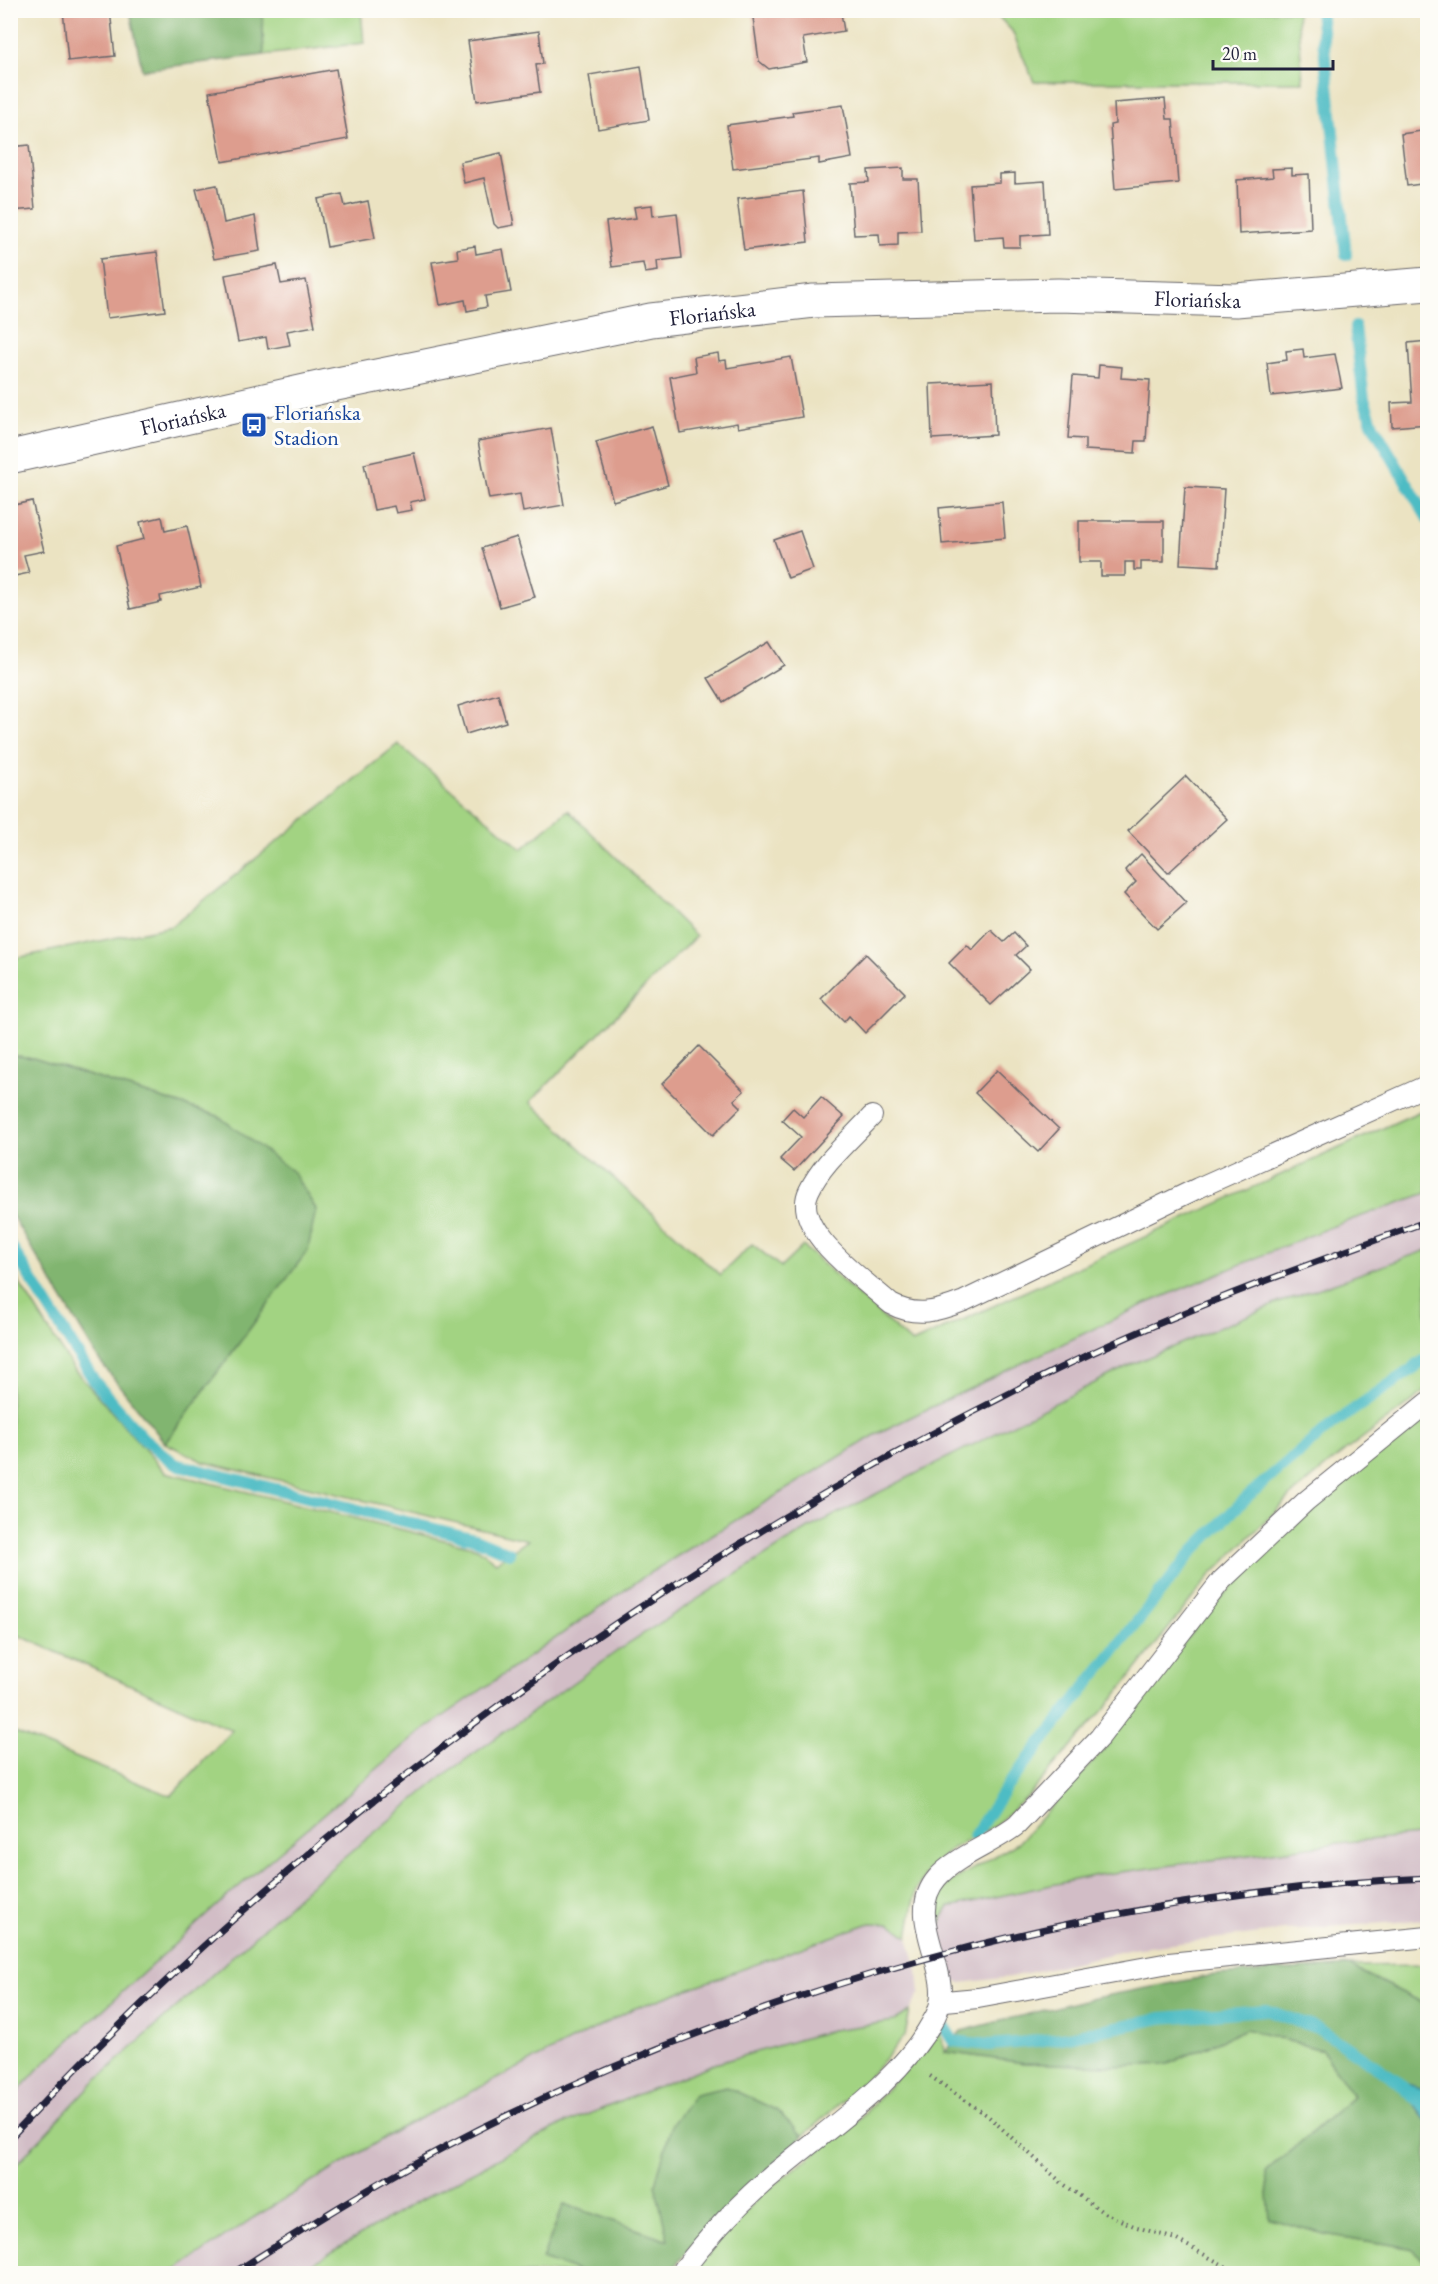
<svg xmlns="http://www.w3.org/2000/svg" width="1438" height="2284" font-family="'EB Garamond',serif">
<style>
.industrial{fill:#d2bdc6}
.green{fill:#a2d382;stroke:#627a5e;stroke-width:1.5}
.forest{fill:#81b570;stroke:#526c56;stroke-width:1.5}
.water{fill:#4dbcc4;stroke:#386f80;stroke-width:1.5}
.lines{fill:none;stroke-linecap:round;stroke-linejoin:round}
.stream{stroke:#4dbcc4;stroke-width:12}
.building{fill:#dd9d8e}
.service-casing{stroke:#68666a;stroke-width:22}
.tertiary-casing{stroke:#68666a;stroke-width:35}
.path{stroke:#68666a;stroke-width:4;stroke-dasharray:1.5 4.5;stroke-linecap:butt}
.service{stroke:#fff;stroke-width:20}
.tertiary{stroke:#fff;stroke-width:33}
.rail-casing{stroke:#22223b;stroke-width:7}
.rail{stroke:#fdfcf7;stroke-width:4.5;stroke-dasharray:14;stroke-linecap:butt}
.labels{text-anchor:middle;stroke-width:6;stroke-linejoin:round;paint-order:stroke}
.street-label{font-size:22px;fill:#22223b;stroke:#fdfcf7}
.transit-label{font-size:22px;fill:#164399;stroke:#fdfcf7;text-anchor:start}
</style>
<rect width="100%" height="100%" fill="#fdfcf7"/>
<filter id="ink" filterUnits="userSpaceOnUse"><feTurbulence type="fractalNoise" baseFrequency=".0167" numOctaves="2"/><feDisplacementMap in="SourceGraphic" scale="12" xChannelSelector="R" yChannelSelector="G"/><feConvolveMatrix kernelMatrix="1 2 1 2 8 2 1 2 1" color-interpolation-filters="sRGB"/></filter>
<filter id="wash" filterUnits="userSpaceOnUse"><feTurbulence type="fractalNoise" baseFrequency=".008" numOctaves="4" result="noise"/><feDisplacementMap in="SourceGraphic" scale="24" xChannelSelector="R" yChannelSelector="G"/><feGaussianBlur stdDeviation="1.35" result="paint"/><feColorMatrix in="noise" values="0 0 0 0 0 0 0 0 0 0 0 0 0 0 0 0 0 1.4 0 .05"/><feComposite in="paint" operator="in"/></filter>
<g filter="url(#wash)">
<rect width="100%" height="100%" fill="#ebe3c2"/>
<!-- industrial -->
<g class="industrial">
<polygon points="1427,1193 1427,1250 1278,1303 1132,1364 807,1529 627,1644 444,1775 305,1890 90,2086 11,2171 10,2099 37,2070 223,1900 418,1734 648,1574 880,1432 1143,1305 1328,1228"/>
<polygon points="1427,1834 1427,1920 1285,1930 1132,1949 1010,1977 961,1983 949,1978 938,1936 942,1918 949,1907 1098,1875 1347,1842"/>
<polygon points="870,1923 891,1924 908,1937 918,1973 920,1992 910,2011 894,2021 832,2030 711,2065 557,2127 406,2208 295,2273 172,2274 253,2218 399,2129 633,2009"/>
</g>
<!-- green -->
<g class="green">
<polygon points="262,11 361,11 364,43 264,55"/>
<polygon points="993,11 1297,11 1303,82 1034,82 1012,31"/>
<polygon points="398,744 522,849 568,810 696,936 530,1102 720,1275 752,1244 781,1267 803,1246 912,1343 1427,1108 1427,1193 1328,1228 1143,1305 880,1432 648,1574 418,1734 223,1900 37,2070 11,2099 11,1731 171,1796 232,1730 11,1632 10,1268 73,1368 165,1472 477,1548 496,1562 528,1540 204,1462 165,1443 308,1250 218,1116 33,1058 11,1055 11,959 172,926"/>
<polygon points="1427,1250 1427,1390 1345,1451 1291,1496 1209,1577 1113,1699 1026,1798 993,1827 951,1849 931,1867 916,1890 908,1937 891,1924 870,1923 633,2009 399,2129 253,2218 172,2273 11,2273 10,2171 90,2086 305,1890 444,1775 627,1644 807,1529 1132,1364 1278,1303"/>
<path d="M1427,1416V1834L1347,1842L1098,1875L949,1907L942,1918L938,1936C937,1915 932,1898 950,1882L1018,1843L1108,1745L1167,1662L1218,1601L1269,1549L1364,1462Z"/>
<polygon points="1427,1965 1427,2005 1349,1966"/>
<polygon points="910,2011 905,2036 864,2082 803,2136 776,2110 668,2240 564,2204 542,2259 584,2273 295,2274 406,2208 557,2127 711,2065 832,2030 894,2021"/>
<polygon points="1246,2029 1322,2050 1354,2096 1266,2172 1324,2234 1411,2248 1428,2263 1427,2274 694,2274 717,2242 763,2193 860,2119 935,2034 940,2034 945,2052 1025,2063 1112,2066 1168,2064"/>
</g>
<!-- forest -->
<g class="forest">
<polygon points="130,11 262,11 264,55 142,70"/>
<polygon points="11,1055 33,1058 218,1116 293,1172 316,1209 308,1250 165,1443 99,1360 11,1214"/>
<polygon points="1349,1966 1427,2005 1427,2090 1396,2081 1427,2122 1427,2263 1411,2248 1324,2234 1270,2219 1266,2172 1354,2096 1322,2050 1246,2029 1168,2064 1112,2066 1025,2063 945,2052 961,2031 1084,2000 1215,1975"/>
<polygon points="727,2087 776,2110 803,2136 700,2234 670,2273 584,2273 542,2259 564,2204 668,2240 655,2184 672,2124 695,2094"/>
</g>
<!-- water -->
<polygon class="water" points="1396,2080 1427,2090 1427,2122"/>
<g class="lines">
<!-- stream -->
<g class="stream">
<polyline points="1320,10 1346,255"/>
<polyline points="1355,327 1364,399 1373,425 1428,519"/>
<polyline points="10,1245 95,1382 143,1438 175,1464 475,1539 509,1553"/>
<polyline points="974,1836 1005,1789 1193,1551 1248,1496 1330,1426 1428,1358"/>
<polyline points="945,2028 953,2041 989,2045 1028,2042 1068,2037 1161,2018 1266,2010 1320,2029 1396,2080 1428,2110"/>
</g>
</g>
<g id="blocks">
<!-- building -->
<g class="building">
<polygon points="63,10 110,10 115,56 68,61"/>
<polygon points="752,10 836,10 837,14 841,13 844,31 803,38 807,62 769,69 759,61"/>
<polygon points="539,31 543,64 536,65 540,92 477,101 468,41"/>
<polygon points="641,66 649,120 598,129 589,75"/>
<polygon points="336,69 348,139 222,162 209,92"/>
<polygon points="1165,99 1167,119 1173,119 1178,183 1115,189 1110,125 1115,124 1114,103"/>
<polygon points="843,105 852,158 819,164 819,158 733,169 727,125 793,116 792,112"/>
<polygon points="1428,130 1428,183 1407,186 1401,134"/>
<polygon points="29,145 35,209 10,211 10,147"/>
<polygon points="501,153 514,225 498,228 494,224 484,178 464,183 460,162"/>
<polygon points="903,168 903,179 918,179 921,231 898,232 898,245 880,246 879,234 854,235 850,183 869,182 868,170"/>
<polygon points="1292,168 1292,175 1309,174 1311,229 1239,234 1237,180 1273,177 1272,169"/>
<polygon points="1015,173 1015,183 1045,181 1048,234 1020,236 1020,247 1004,247 1003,237 974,239 970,185 1000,183 1000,174"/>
<polygon points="217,185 224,223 255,216 260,251 214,259 196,189"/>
<polygon points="803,191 808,242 744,250 737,199"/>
<polygon points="342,194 345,206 368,201 375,238 327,247 318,199"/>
<polygon points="652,205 653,216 677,213 682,258 657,261 658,271 645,273 643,263 612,267 606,222 636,218 634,207"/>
<polygon points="475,246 476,254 503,249 511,292 485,296 487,307 467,311 465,300 440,305 432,262 458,258 457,249"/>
<polygon points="157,252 165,311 107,318 100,259"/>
<polygon points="277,265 281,284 306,280 315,326 287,331 290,345 268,349 266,337 238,342 225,275"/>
<polygon points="1428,341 1428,389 1424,389 1425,401 1428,400 1428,424 1392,427 1391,403 1412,402 1408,343"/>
<polygon points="1303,349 1304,358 1335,354 1342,388 1271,396 1267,363 1287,360 1286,351"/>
<polygon points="718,353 719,361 726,360 727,368 791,357 802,417 738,428 737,423 680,433 670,377 696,372 694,357"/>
<polygon points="1099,365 1122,367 1121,378 1150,380 1146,441 1136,441 1135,453 1085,450 1085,439 1068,438 1073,376 1098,378"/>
<polygon points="993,381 995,435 932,439 930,384"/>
<polygon points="652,426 668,485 613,501 596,442"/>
<polygon points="551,428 564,505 523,512 520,494 489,499 478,441"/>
<polygon points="414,453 425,499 410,502 412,510 396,513 394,506 374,510 364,464"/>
<polygon points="1185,487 1224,489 1219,566 1180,564"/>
<polygon points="32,501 44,551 24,555 29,573 10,577 10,506"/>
<polygon points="1002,502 1005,538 942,544 939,508"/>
<polygon points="162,517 165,531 187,526 201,587 160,596 161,602 130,609 116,546 144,539 140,522"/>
<polygon points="1079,521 1164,521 1164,562 1141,562 1141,570 1134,570 1134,562 1125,562 1125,576 1101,576 1101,562 1079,562"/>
<polygon points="800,531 813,569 788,578 774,540"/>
<polygon points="517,537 535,597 500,607 482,548"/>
<polygon points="769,642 784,665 723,702 708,678"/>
<polygon points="498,694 506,722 466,734 458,706"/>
<polygon points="1186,776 1227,819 1168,873 1128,831"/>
<polygon points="1141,854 1186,903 1157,929 1124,894 1136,882 1125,870"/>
<polygon points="991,930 1004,942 1014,933 1026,946 1016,955 1030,969 991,1005 949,963 967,945 972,950"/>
<polygon points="866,954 905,993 865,1033 849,1016 844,1022 821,999"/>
<polygon points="699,1046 744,1091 734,1100 741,1107 713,1135 662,1084"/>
<polygon points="997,1070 1059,1129 1038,1152 975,1093"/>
<polygon points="821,1097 844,1117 794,1171 780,1159 801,1137 782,1120 793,1108 803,1117"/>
</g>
</g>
</g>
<g filter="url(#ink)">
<use href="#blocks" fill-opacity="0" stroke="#68666a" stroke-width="1.5"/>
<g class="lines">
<!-- service casing -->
<g class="service-casing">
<g id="service">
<path d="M872,1116C851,1139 822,1163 809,1191C790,1230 865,1280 891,1304C917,1318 938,1311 964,1301L1198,1188L1428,1085"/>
<polyline points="945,2001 978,1998 1169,1963 1428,1937"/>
<path d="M680,2274C710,2234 748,2194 787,2163C839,2120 902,2079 935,2017C959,1973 901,1920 937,1878C956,1856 993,1844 1017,1825L1100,1737L1221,1581L1306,1501L1428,1402"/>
</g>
</g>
<!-- tertiary casing -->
<g class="tertiary-casing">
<g id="tertiary">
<path id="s1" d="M10,457L327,386L651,320L814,301L1058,295L1236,300L1428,284"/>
</g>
</g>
<!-- path -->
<polyline class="path" points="930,2076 988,2116 1062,2183 1104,2213 1134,2226 1175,2239 1240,2274"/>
<!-- service -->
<use href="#service" class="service"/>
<!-- tertiary -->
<use href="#tertiary" class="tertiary"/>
<!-- rail casing -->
<g class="rail-casing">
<g id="rail">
<path d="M10,2138C306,1819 665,1562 1054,1371C1174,1312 1302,1267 1428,1221"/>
<path d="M232,2274C300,2231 369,2187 441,2149C739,1992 1091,1893 1428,1878"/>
</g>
</g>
<!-- rail -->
<use href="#rail" class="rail"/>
</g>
</g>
<!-- icons -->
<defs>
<g id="bus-square" transform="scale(1.35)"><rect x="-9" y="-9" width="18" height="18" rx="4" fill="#1a4fb4" stroke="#fdfcf7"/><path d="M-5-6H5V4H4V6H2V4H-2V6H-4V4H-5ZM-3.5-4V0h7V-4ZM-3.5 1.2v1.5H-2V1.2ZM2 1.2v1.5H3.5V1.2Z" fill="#fff"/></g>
</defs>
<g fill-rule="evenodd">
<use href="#bus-square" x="254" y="425"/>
</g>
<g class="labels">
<!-- street labels -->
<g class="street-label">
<text dy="8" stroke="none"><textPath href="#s1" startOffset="1203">Floriańska</textPath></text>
<text dy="8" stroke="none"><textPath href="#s1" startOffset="717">Floriańska</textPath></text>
<text dy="8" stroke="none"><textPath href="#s1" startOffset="177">Floriańska</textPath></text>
</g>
<!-- transit labels -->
<g class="transit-label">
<text x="274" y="420">Floriańska<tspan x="274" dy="25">Stadion</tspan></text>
</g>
</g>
<!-- margin -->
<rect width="1438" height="2284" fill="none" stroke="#fdfcf7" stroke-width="36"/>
<!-- scale -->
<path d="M1213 60v9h120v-9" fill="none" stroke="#22223b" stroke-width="3"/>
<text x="1222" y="60" font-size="18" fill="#22223b" stroke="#fdfcf7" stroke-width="4.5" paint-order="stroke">20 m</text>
</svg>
